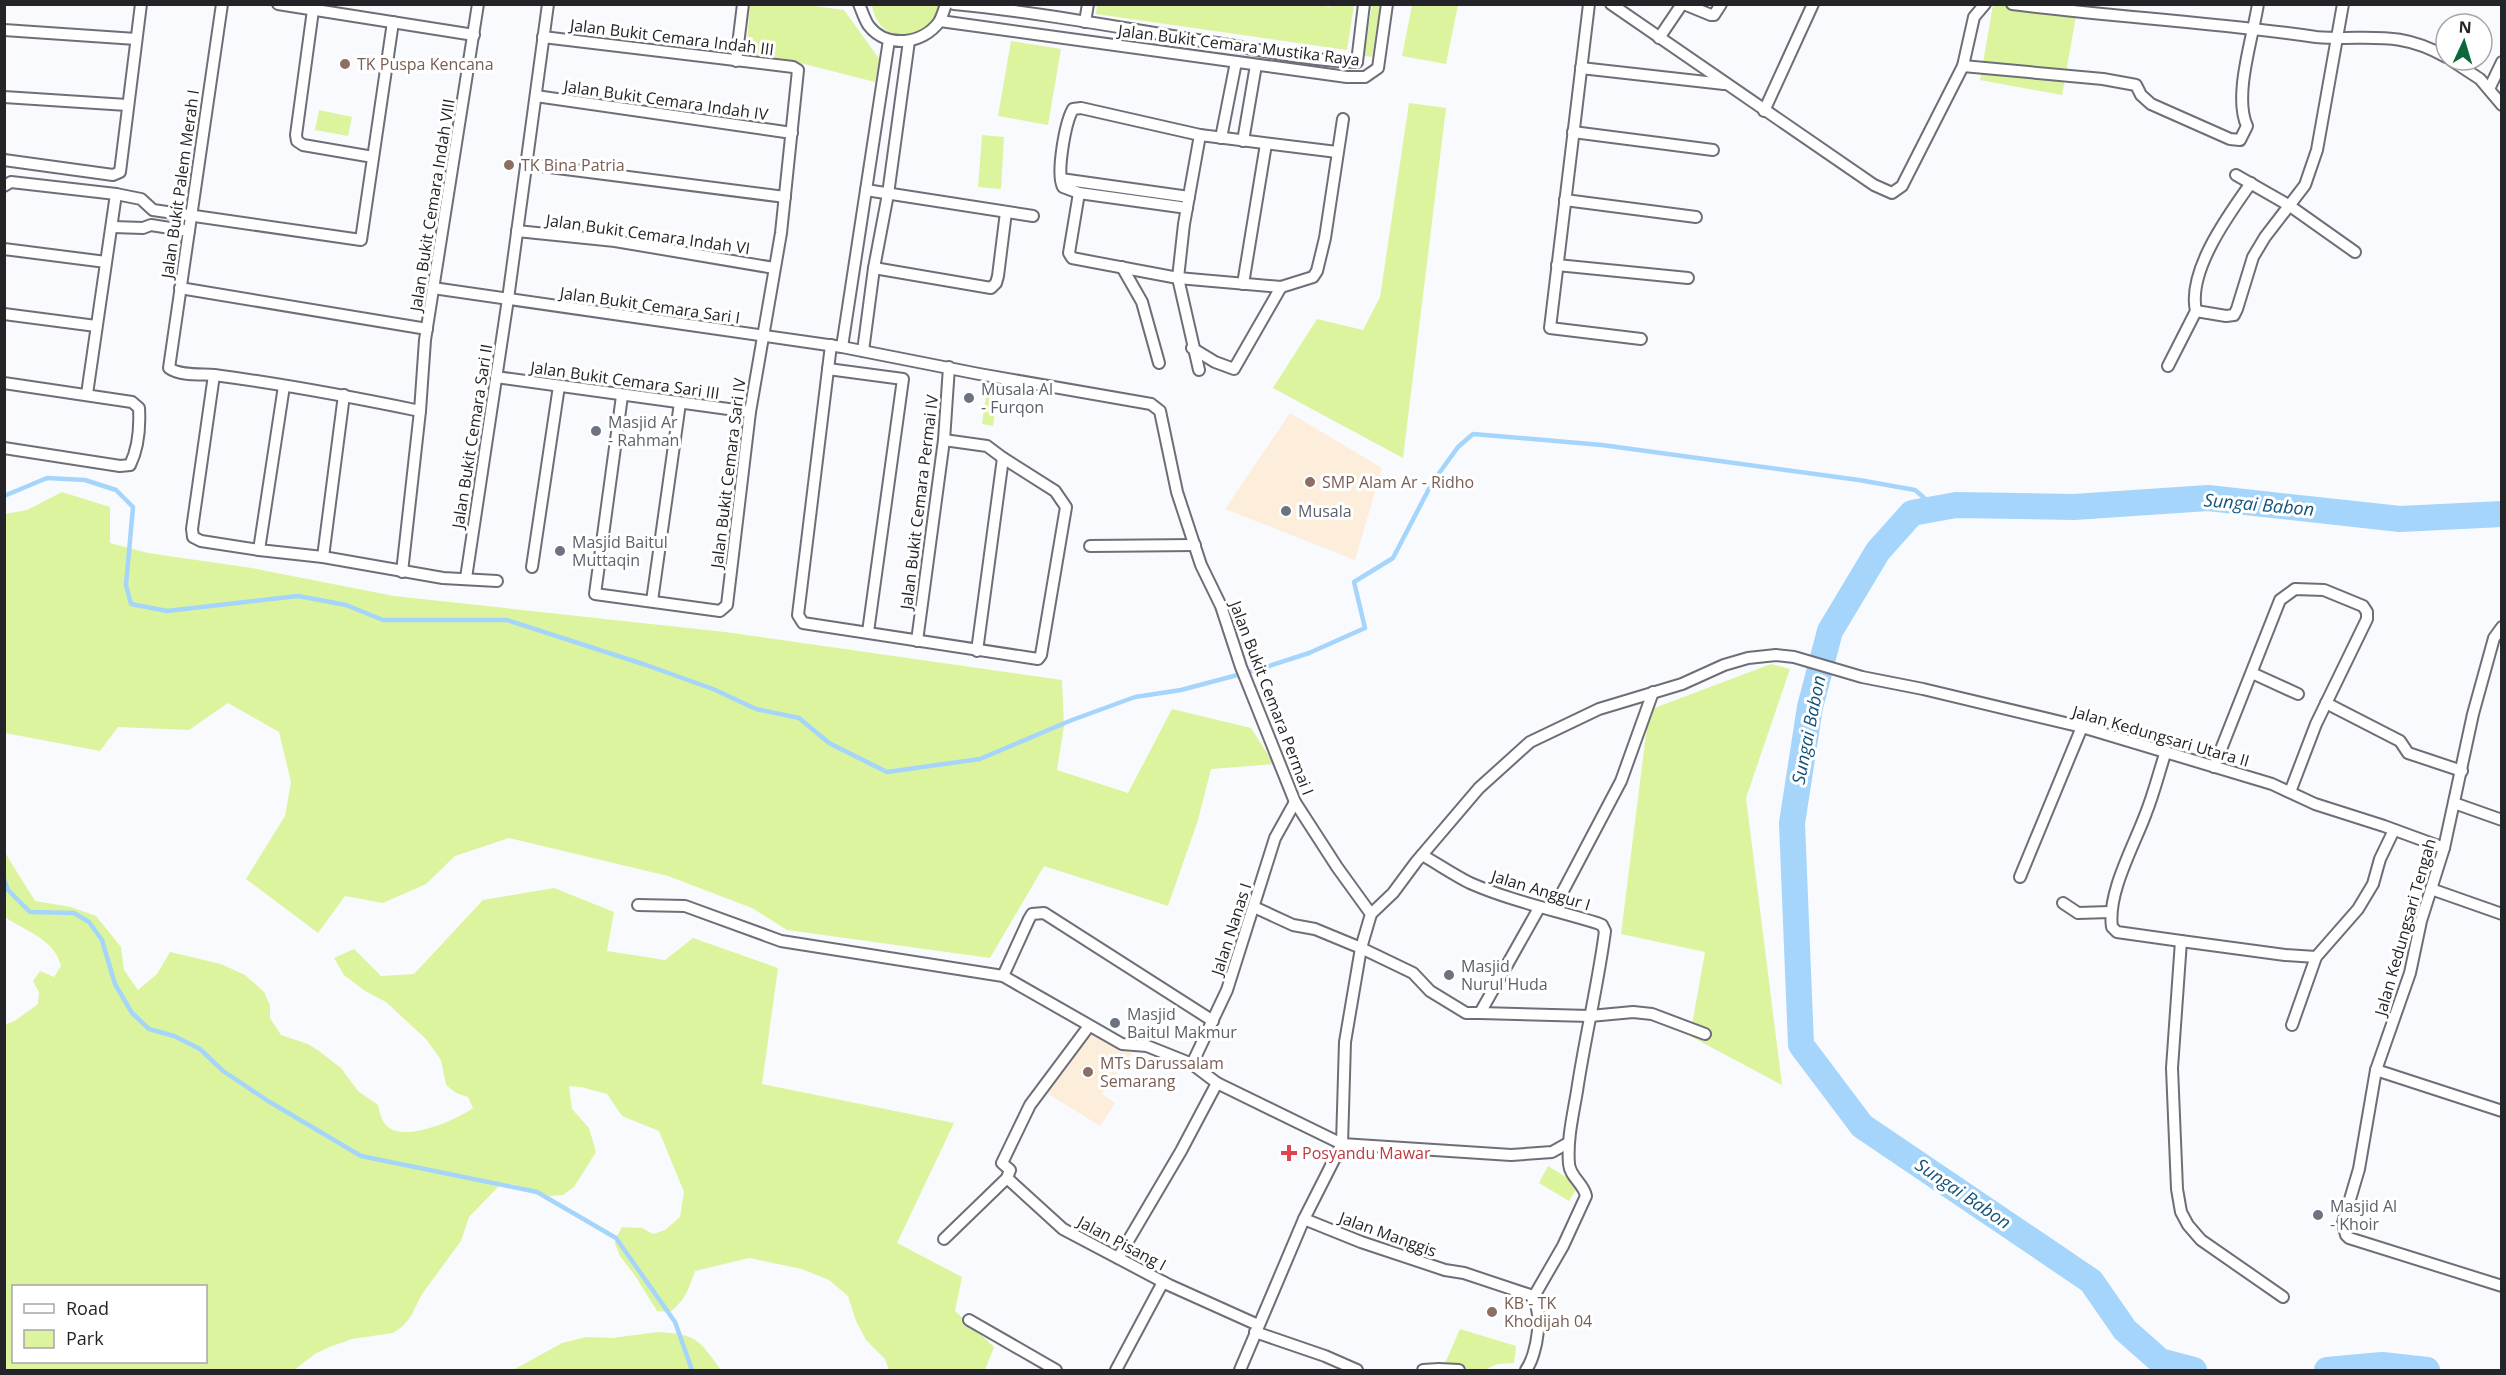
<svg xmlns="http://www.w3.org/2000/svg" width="2506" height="1375" font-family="'Open Sans',sans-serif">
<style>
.education{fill:#fdeedb}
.green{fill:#dcf49d;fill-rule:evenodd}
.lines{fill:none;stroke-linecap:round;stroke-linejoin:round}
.stream{stroke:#a5d5fb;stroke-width:4.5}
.river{stroke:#a5d5fb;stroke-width:26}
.street-casing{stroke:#6e6e78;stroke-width:14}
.street{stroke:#fff;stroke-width:10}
.education-dot{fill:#8d6e63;stroke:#fff;stroke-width:2}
.worship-dot{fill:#6b7280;stroke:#fff;stroke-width:2}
.health-dot{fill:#e0444e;stroke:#fff;stroke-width:2}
.labels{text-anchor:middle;stroke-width:6;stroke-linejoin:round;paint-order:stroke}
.street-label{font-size:16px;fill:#242428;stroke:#fff}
.education-label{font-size:16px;fill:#785e54;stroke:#fff;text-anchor:start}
.worship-label{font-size:16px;fill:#5b616d;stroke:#fff;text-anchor:start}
.health-label{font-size:16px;fill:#be3a42;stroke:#fff;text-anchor:start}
.water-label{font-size:18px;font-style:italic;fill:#12537b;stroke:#fff}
</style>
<rect width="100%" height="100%" fill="#f9fafe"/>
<!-- education -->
<g class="education">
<polygon points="1290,413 1382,468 1355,560 1225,509"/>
<polygon points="1090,1028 1132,1053 1102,1094 1115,1103 1100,1126 1045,1092"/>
</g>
<!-- green -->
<g class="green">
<polygon points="750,5 807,5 844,10 880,60 875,82 800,63 746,54"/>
<path d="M872,5H941C929,46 878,46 872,5Z"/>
<polygon points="1097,5 1314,4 1330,7 1331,5 1354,5 1347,50 1096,14"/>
<polygon points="1372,5 1380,5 1372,57 1364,56"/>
<polygon points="1412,5 1458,5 1446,64 1402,56"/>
<polygon points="1993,5 2078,5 2062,95 1980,80"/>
<polygon points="1011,41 1061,49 1048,125 998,116"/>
<polygon points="1409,103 1446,108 1403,458 1273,388 1317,319 1363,330 1380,297"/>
<polygon points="319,110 352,117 348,136 315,130"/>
<polygon points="982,135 1004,137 1001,189 978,187"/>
<polygon points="986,397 997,399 993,426 982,424"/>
<polygon points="62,492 110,507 110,543 148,553 252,568 394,596 725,632 1062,680 1064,726 1057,770 1128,793 1172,709 1251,728 1274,764 1211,769 1198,820 1168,906 1044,866 990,958 787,930 752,908 668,876 509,838 455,856 426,884 383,903 345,896 318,933 246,879 285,816 291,782 279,732 228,703 189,730 118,727 100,751 5,733 5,514 27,510"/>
<polygon points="1771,664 1790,669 1746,798 1782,1085 1690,1036 1705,952 1621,934 1649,710"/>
<path d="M4,851L35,901L71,907L96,916L121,947L124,970L138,990L157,974L170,952L221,964L245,975L264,992L270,1005V1018L281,1035L308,1044L319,1051L341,1068L358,1091L378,1105C380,1113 381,1121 388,1127C406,1142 457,1120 473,1108L468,1097L456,1093L446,1085L441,1060L426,1039L386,1002L365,991L344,975L334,958L354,949L381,976L414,974L483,900L554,888L614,912L607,951L665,960L693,938L778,968L762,1084L954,1123L897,1243L962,1277L955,1311L994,1347L985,1370H889L885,1359L866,1340L856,1321L848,1296L829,1280L802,1269L749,1258L695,1271C689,1288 685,1301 670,1312L657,1311L636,1277L620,1256L615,1244L616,1238L622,1227L642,1228L653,1234L665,1230L680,1217L684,1192L659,1131L622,1116L607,1094L581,1087L569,1086L572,1109L589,1128L596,1152L574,1187L563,1195L550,1196L512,1184L499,1186L469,1217L461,1241L422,1294L411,1316L403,1326L393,1333L352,1339L327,1348L315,1354L294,1370H5V1025L16,1020L38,1004L39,992L33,981L40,971L54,977L61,966C54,938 26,932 5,917ZM14,1286H206V1362H14Z"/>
<polygon points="1548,1166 1579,1185 1569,1201 1539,1183"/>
<polygon points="1460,1329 1516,1346 1514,1363 1498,1364 1484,1370 1438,1370 1446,1361"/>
<path d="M658,1332C697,1334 699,1340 721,1370H513L562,1343L586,1337L612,1338Z"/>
</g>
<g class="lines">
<!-- stream -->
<g class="stream">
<polyline points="4,496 47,478 85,480 116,490 133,507 126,585 131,604 167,611 298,596 346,605 383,620 507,620 646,665 713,689 756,709 799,718 829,743 887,772 980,759 1072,720 1135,697 1181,690 1260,669 1309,653 1365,628 1354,582 1393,558 1432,483 1458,447 1473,434 1602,445 1859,480 1915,490 1937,509"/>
<polyline points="4,879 8,890 30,912 74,913 89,922 102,940 115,984 132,1013 149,1029 174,1036 200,1049 223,1071 268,1101 361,1156 537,1192 616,1238 675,1322 692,1370"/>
</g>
<!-- river -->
<g class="river">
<polyline points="2194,1370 2160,1361 2125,1330 2091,1281 1862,1126 1801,1045 1792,823 1810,707 1830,631 1878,551 1912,513 1956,505 2074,507 2208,498 2400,519 2502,514"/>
<polyline points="2327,1370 2382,1365 2427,1370"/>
</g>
<!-- street casing -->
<g class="street-casing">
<g id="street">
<path d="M222,4L169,368C180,376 201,374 214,375C283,384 352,397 420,411"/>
<polyline points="278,4 474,35"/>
<path d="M859,4C862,11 865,21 869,26C887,49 923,44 939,22C942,17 944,10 946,4"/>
<path d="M954,4C1048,13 1142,32 1235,46C1275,53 1317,61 1357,62"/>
<polyline points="1589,4 1550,328 1641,339"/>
<polyline points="1611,4 1874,185 1892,193 1902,186 1963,66 1974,17 1985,4"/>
<polyline points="1684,4 1711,15 1714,15 1721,4"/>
<path d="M2012,4C2113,17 2215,22 2316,37C2367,41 2398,29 2446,57"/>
<polyline points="313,10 296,135 297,141 303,145 373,157"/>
<polyline points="940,21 1347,77 1365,77 1378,68 1387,4"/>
<polyline points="1085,22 1088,4"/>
<polyline points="4,30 136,39"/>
<polyline points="543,37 793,67 798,70 781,233 750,412 727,605 720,611 595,594 622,396"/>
<polyline points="1659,38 1682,4"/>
<polyline points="2451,60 2480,79 2502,105"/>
<polyline points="736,61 743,4"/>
<polyline points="1357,62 1364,4"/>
<path d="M1963,66L2103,79L2136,85L2141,95L2151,104L2230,139L2240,140L2247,126C2233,96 2253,37 2258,4"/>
<polyline points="1581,68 1724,84"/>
<polyline points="2489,89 2502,62"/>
<polyline points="536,96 792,133"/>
<polyline points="4,97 127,105"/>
<polyline points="1764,111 1813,4"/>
<polyline points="1573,132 1713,150"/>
<polyline points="1221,138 1236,62"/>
<polyline points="1243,141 1256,65"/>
<polyline points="4,160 113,175 120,172 141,4"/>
<polyline points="526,164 785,197"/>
<polyline points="2236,175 2290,206 2355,252"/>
<polyline points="1061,179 1189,197"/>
<polyline points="4,186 11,182 116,194 141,199 153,210 361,240 393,22"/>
<polyline points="866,190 1033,216"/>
<polyline points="1079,193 1069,253 1072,258 1178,278 1281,287 1313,277 1317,271 1325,238 1343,119"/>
<polyline points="1565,200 1696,217"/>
<path d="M1187,208L1079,193L1063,187C1056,174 1065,123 1073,109L1081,108L1200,135L1337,152"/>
<polyline points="113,227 143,228 151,225 189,231"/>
<polyline points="517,231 615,241 774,268"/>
<polyline points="4,249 106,262"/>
<polyline points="1557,265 1688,278"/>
<polyline points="1122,267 1142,302 1159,363"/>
<polyline points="874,268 991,288 996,283 998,276 1006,212"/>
<polyline points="1243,284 1266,144"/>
<polyline points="180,288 427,329"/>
<polyline points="433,288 842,347 979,374 1151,404 1160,411 1177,492 1201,565 1221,606 1241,667 1295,802 1337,867 1371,914 1361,948 1345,1042 1342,1144 1304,1219 1240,1370"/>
<polyline points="2196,311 2226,316 2234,315 2237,309 2253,257 2265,237 2305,185 2317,150 2343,4"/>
<polyline points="4,314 96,326"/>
<polyline points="831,345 798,615 803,623 1038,659 1041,655 1066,507 1055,491 1003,458"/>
<polyline points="842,347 889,40"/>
<polyline points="1192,348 1215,362 1234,369 1281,287"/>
<polyline points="863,351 874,268 888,194 909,41"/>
<path d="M2168,366L2196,311C2187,271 2229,214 2251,183"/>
<polyline points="828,369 903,379 868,632"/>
<polyline points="1199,370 1178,278 1184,224 1200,135"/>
<polyline points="214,375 192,529 193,537 201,541 259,550"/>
<polyline points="496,377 750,412"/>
<path d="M4,383L132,402L139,408C140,426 138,449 130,465L120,466L4,448"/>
<polyline points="284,386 259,550 323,557 443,578 497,581"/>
<polyline points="87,394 116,194"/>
<polyline points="944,440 987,446 1003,458 977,651"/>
<polyline points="1090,546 1195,545"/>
<polyline points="323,557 344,395"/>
<polyline points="532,567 559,386"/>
<polyline points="402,572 420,411 425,340 478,4"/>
<polyline points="466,578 508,299 548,4"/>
<polyline points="652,601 680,403"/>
<polyline points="2502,627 2494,638 2473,714 2444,848 2421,921 2410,973 2376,1070 2359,1169 2343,1223 2346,1235 2349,1238 2502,1286"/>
<polyline points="917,641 944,440 949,367"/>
<polyline points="2252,673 2298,694"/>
<polyline points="2326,703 2400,741 2408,753 2462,771"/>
<path d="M2166,751C2159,772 2154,793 2146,813C2134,846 2107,893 2112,927L2117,932L2181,941"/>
<polyline points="2214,767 2280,600 2295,589 2324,590 2363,606 2367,612 2367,619 2316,724 2290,792"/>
<polyline points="2454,803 2502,820"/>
<path d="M1422,855C1438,864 1454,875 1470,883C1511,901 1555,910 1597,923L1602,925L1605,931C1598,985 1585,1037 1577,1091C1573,1115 1567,1139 1569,1164C1570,1177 1584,1184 1586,1196L1563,1246L1533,1298"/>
<polyline points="2020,877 2082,727"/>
<polyline points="2431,889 2502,914"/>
<polyline points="2063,903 2078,913 2110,912"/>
<polyline points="638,905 685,906 781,941 1003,976 1122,1044 1147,1046 1192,1064 1217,1083 1342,1144 1511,1155 1552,1152 1568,1143"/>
<polyline points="1254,907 1293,925 1315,929 1361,948 1413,973 1430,991 1466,1013 1480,1013 1539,908"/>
<polyline points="1553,910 1621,781 1653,692"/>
<polyline points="1371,914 1393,893 1416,862 1479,788 1530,742 1599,709 1682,684 1724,665 1748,658 1776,655 1794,657 1862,677 1923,689 2082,727 2272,784 2315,804 2384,826 2444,848"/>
<polyline points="1003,976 1029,919 1032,914 1044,913 1213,1021"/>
<polyline points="1480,1013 1590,1016 1633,1012 1652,1014 1705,1034"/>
<polyline points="2292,1025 2316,957 2358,909 2373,884 2380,859 2394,830"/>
<polyline points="1089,1026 1030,1105 1002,1163 1010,1170 1007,1178 1063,1229 1169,1285 1258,1325"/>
<polyline points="1192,1064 1227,990 1275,838 1295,802"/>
<polyline points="2376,1070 2502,1111"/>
<path d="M1304,1219L1361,1242L1445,1270L1464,1273L1530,1295C1545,1310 1537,1355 1526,1370"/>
<polyline points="944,1239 1007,1178"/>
<polyline points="1118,1258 1181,1151 1217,1083"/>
<polyline points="2283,1297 2201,1240 2188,1225 2181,1212 2177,1189 2172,1068 2181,941 2285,955 2316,957"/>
<polyline points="969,1320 1056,1370"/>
<polyline points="1255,1332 1325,1356 1357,1370"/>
<polyline points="1116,1370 1163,1282"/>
<polyline points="1423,1370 1439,1369 1459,1370"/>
</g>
</g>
<!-- street -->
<use href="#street" class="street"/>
</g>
<!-- markers -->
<g class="education-dot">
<circle cx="345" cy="64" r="6"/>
<circle cx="509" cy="165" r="6"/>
<circle cx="1310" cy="482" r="6"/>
<circle cx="1088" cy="1072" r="6"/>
<circle cx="1492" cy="1312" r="6"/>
</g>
<g class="worship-dot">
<circle cx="969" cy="398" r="6"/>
<circle cx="596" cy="431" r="6"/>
<circle cx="1286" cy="511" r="6"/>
<circle cx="560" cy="551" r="6"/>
<circle cx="1449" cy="975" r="6"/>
<circle cx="1115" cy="1023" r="6"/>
<circle cx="2318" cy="1215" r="6"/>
</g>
<path class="health-dot" d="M1286 1144h6v6h6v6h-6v6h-6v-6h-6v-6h6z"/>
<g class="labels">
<!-- street labels -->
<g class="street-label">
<text transform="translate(672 37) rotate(7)" y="6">Jalan Bukit Cemara Indah III</text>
<text transform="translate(1239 45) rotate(7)" y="6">Jalan Bukit Cemara Mustika Raya</text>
<text transform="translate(666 100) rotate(8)" y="6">Jalan Bukit Cemara Indah IV</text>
<text transform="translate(180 184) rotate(-82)" y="6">Jalan Bukit Palem Merah I</text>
<text transform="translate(432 205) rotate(-81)" y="6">Jalan Bukit Cemara Indah VIII</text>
<text transform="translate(648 234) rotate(8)" y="6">Jalan Bukit Cemara Indah VI</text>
<text transform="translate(650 305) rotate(8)" y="6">Jalan Bukit Cemara Sari I</text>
<text transform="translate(625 380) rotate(8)" y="6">Jalan Bukit Cemara Sari III</text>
<text transform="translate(472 436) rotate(-81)" y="6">Jalan Bukit Cemara Sari II</text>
<text transform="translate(728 473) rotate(-83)" y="6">Jalan Bukit Cemara Sari IV</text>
<text transform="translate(919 502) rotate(-83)" y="6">Jalan Bukit Cemara Permai IV</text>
<text transform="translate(1272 698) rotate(69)" y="6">Jalan Bukit Cemara Permai I</text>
<text transform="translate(2161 736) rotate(16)" y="6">Jalan Kedungsari Utara II</text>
<text transform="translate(1541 890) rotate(17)" y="6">Jalan Anggur I</text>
<text transform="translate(2405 927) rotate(-74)" y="6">Jalan Kedungsari Tengah</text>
<text transform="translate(1231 929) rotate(-72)" y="6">Jalan Nanas I</text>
<text transform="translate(1388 1234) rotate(20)" y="6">Jalan Manggis</text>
<text transform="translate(1122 1243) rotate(28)" y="6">Jalan Pisang I</text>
</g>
<!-- education labels -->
<g class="education-label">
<text x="357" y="70">TK Puspa Kencana</text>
<text x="521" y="171">TK Bina Patria</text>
<text x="1322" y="488">SMP Alam Ar - Ridho</text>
<text x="1100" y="1069">MTs Darussalam<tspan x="1100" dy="18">Semarang</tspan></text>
<text x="1504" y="1309">KB - TK<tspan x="1504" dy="18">Khodijah 04</tspan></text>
</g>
<!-- worship labels -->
<g class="worship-label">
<text x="981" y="395">Musala Al<tspan x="981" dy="18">- Furqon</tspan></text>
<text x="608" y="428">Masjid Ar<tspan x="608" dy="18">- Rahman</tspan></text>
<text x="1298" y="517">Musala</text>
<text x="572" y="548">Masjid Baitul<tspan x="572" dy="18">Muttaqin</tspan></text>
<text x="1461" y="972">Masjid<tspan x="1461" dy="18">Nurul Huda</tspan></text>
<text x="1127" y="1020">Masjid<tspan x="1127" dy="18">Baitul Makmur</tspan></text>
<text x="2330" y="1212">Masjid Al<tspan x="2330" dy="18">- Khoir</tspan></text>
</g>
<!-- health labels -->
<g class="health-label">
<text x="1302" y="1159">Posyandu Mawar</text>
</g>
<!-- water labels -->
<g class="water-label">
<text transform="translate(2259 505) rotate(5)" y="6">Sungai Babon</text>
<text transform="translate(1809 730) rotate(-79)" y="6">Sungai Babon</text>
<text transform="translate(1963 1194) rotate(34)" y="6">Sungai Babon</text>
</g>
</g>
<!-- border -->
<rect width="2506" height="1375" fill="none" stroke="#242428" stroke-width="12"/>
<!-- legend -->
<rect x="12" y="1285" width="195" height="78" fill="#ffffff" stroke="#a7a7a9" stroke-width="1.5"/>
<rect x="24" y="1304" width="30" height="9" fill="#ffffff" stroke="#a7a7a9" stroke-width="1.5"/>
<text x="66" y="1315" font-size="18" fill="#242428">Road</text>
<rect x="24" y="1330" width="30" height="18" fill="#dcf49d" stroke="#a7a7a9" stroke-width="1.5"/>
<text x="66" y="1345" font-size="18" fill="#242428">Park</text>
<!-- north arrow -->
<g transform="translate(2464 42) rotate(4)"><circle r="28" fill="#ffffff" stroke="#a7a7a9" stroke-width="1.5"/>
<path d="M0-4.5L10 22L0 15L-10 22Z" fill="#0c683b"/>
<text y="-9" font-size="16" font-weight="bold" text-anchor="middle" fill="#242428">N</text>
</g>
</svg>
